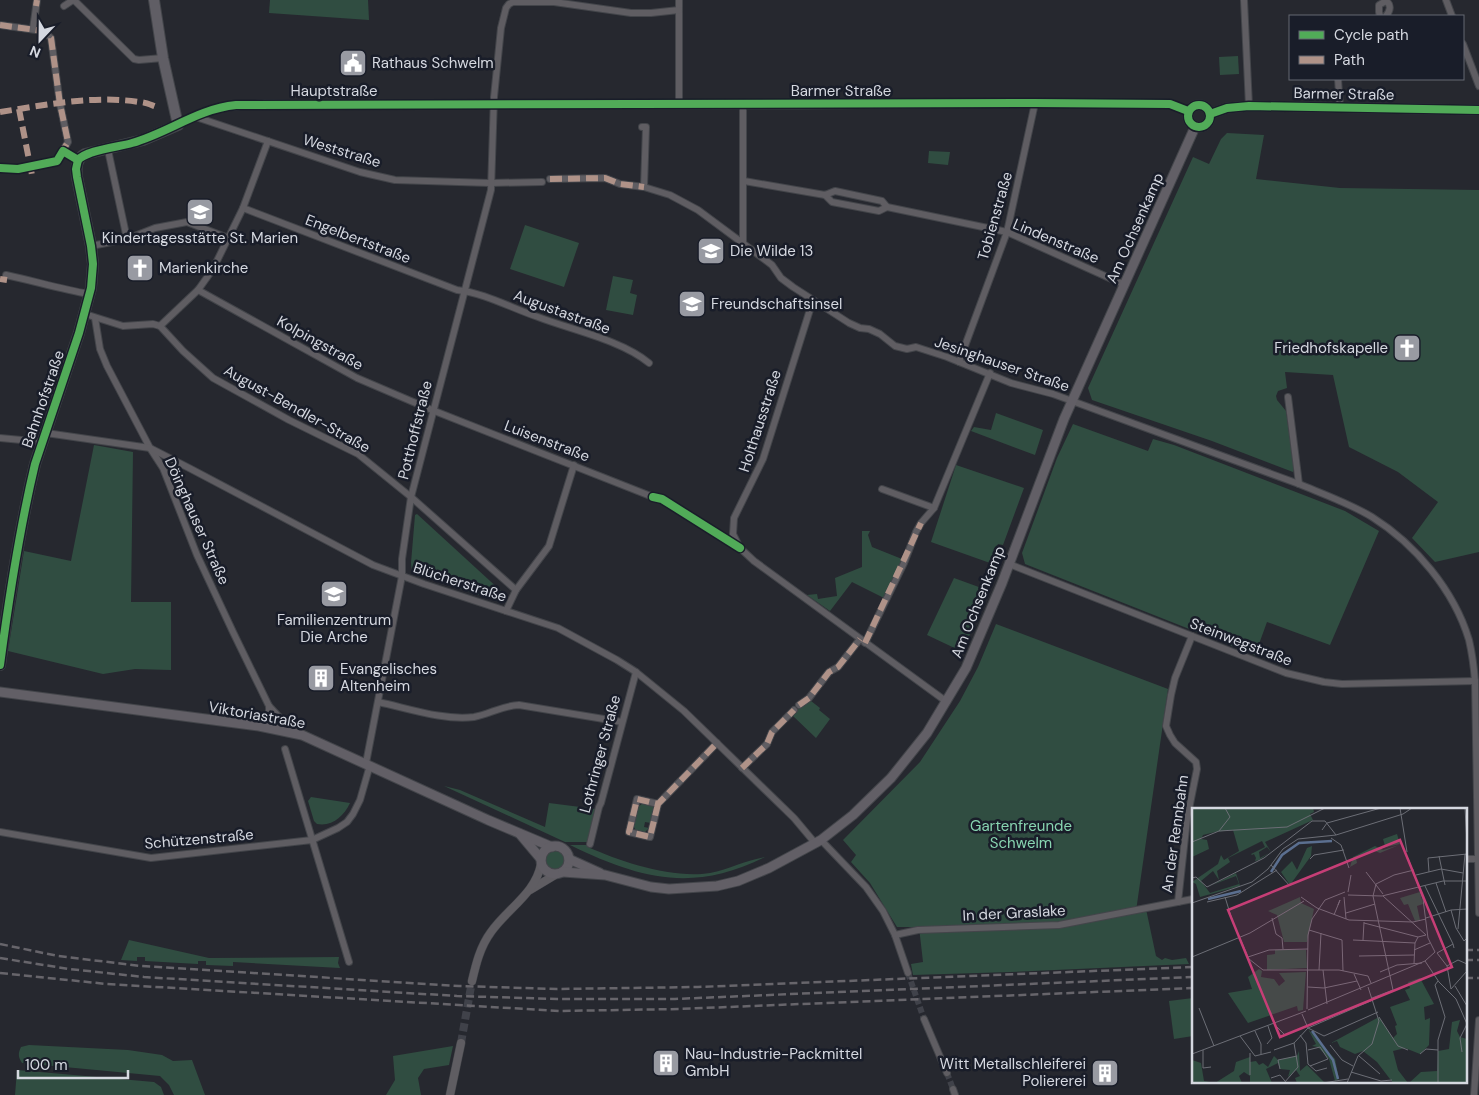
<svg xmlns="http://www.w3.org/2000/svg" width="1479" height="1095" font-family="'DM Sans',sans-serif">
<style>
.green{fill:#304d41}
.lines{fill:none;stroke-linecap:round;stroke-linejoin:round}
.minor-tunnel{stroke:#40424a;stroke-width:6;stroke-dasharray:6 3;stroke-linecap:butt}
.tertiary-tunnel{stroke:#40424a;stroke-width:8;stroke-dasharray:8 4;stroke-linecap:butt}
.minor-casing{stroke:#43454a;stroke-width:8}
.tertiary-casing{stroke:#43454a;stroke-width:9}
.secondary-casing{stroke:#43454a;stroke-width:11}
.primary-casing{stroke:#43454a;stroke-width:12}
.minor{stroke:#5f5d62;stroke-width:6}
.tertiary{stroke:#5f5d62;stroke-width:8}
.secondary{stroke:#625f66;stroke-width:9}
.primary{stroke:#605e65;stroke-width:10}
.rail{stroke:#67656b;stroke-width:2.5;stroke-dasharray:8 4;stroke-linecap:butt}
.quiet{stroke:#af9288;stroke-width:6;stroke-dasharray:12 6;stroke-linecap:butt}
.cycleway-casing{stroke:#191d29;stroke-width:11}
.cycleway{stroke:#51ab58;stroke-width:8}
.labels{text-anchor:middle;stroke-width:5;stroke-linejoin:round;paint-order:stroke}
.poi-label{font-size:15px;fill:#d5d8e0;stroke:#191d29;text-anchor:start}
.street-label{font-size:15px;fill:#d5d8e0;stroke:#191d29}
.park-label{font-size:15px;fill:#88d5b1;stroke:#191d29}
.inset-river{fill:none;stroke:#5b6f90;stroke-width:2.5}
.inset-road{fill:none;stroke:#6c6e76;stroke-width:1}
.view{fill:#c63e76;fill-opacity:0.15;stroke:#c63e76;stroke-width:2.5}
.inset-edge{fill:none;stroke:#d5d8e0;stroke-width:2.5}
</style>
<rect width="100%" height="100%" fill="#26282f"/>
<!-- green -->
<g class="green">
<polygon points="270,0 368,0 369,20 269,13"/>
<polygon points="1238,56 1239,74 1220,75 1219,57"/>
<polygon points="1227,133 1264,135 1256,179 1340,188 1479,190 1479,552 1435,562 1412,538 1438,502 1398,472 1349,447 1333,375 1285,372 1287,388 1278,391 1276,396 1277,400 1286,411 1294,468 1293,472 1212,441 1092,400 1088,388 1193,157 1209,164 1221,139"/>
<polygon points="929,151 950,152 948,165 928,163"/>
<polygon points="525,225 579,243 564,287 510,269"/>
<polygon points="613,276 633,280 630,293 637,295 633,315 606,310"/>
<polygon points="996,413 1043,430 1035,455 971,431 974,427 991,430"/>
<polygon points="1073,424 1148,451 1153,439 1174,445 1345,511 1379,531 1330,645 1267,622 1255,655 1025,564 1022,553 1057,458"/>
<polygon points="94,445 133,452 131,602 171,602 171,670 135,669 103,674 8,651 24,551 71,561"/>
<polygon points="956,465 1024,488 1003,545 998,544 990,563 931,542"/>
<polygon points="417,514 501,591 500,601 497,601 412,573 411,563 415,515"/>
<polygon points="862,531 870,531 868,535 872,547 902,559 884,598 852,582 830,611 807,595 817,594 818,599 837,596 835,578 862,567"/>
<polygon points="954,578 987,590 963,652 927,635"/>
<polygon points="996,624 1168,689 1136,911 1146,909 1156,956 1162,960 1165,958 1172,960 1186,958 1189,964 1010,972 913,975 911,964 923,962 919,927 897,927 870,883 851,862 856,855 843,840 920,762 960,701 978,667"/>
<polygon points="811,701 820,708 819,710 830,719 816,738 793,716 799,707"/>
<polygon points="444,786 460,790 545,827 549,803 596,809 589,842 565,842"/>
<path d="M311,797L350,803C344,816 332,827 317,824L314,821L308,801Z"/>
<polygon points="643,803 655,807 651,823 645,822 644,827 649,828 644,833 636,831 633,825 638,807"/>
<path d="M570,845H588V847C621,862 673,879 710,873C729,869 747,860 765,857C693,893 640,879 570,845Z"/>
<circle cx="555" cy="860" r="10"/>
<polygon points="129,940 209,958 339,957 338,963 340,968 233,962 233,966 206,965 206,961 198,961 198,964 145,961 145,957 137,957 137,961 121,960"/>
<polygon points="1193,998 1193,1036 1174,1039 1169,1001"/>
<path d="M29,1045L128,1050L162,1055L173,1061L192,1060L205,1095H174L169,1085L160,1076L22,1063C18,1057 18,1053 21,1047Z"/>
<polygon points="453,1046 449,1065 424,1069 418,1078 421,1095 386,1095 395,1080 393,1056"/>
<polygon points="17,1070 154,1082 161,1087 164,1095 15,1095"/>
</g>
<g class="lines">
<!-- minor-tunnel -->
<g class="minor-tunnel">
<polyline points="908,973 924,1019"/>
<polyline points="947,1073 953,1089"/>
</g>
<!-- tertiary-tunnel -->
<polyline class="tertiary-tunnel" points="461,1043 472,981"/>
<!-- minor casing -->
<g class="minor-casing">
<g id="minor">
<polyline points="74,0 134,59 139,60 163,58"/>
<polyline points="1244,0 1249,106"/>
<polyline points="1446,0 1452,16"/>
<polyline points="64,6 73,0"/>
<path d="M1380,16L1379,12V5L1386,1C1392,5 1390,11 1386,16"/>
<polyline points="0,25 43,31 51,38 60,104 68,142 57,161 18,169 0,168"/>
<polyline points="33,29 37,0"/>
<polyline points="1463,44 1479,86"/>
<polyline points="1338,79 1340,108"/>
<polyline points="679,105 679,0"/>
<polyline points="193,116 360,172 395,180 490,183 542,182"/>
<path d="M642,127H646L644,187L670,195L698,210L772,265L781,278L793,287L849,323L860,328L869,329L880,334L895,346L907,349L916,347L947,357L1011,383L1053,394L1299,484C1323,494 1349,503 1372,517C1415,544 1454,590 1469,640C1472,653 1474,668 1475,681L1479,913"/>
<polyline points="108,150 127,239"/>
<polyline points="63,151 78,160"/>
<polyline points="550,179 605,178 620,184 644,187"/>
<polyline points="744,181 825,195 835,191 882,201 887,207 1007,232 1125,285"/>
<polyline points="825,195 832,202 879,211 887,207"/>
<path d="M243,208L457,290C485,293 511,308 538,317C572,330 621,340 649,363"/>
<polyline points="743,244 743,104"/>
<polyline points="91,246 127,239 155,228 187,222 228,238"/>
<path d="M6,275C34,281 61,289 89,294"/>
<polyline points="198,290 357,378 432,410 653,497"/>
<polyline points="813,300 763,459 734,518 733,534 740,548 754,561 947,702"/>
<polyline points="85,314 123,326 153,324 160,326 198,290 213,269 243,208 268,141"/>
<polyline points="95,318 100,349 107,366 150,448 163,468 197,555 233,632 269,706 282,720 300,733"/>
<polyline points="160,326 183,351 213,378 289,420 358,454 411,497 516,590"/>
<polyline points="959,362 1007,232 1035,103"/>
<polyline points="1288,397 1299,484"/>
<polyline points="46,433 150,448 191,469 373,565 424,584 558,628 617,660 636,672 684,711 794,818 815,843"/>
<polyline points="0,438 43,442"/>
<polyline points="882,489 934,508"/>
<polyline points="1009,564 1286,673 1324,682 1342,684 1475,681"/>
<polyline points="506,611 516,590 549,546 574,465"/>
<polyline points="865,643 904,563 916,532 921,523 934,508 990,373"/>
<path d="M378,702C407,708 444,721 474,717C490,714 501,706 519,705L622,722"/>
<polyline points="799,705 809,698 829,672 838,667 860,639"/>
<path d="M259,726C267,720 270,715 269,706"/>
<polyline points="285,749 349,962"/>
<polyline points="366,763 402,576 402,559 411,497 491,190 494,97 501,28 506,8 509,4 513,2 554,2 631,13 651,13 679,10"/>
<polyline points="742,768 767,744 772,732 794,710"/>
<polyline points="658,804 650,837 629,832 637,799 658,804 717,743"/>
<polyline points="0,832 151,858 312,840 338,828 347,822 353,814 360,800 370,765"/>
<polyline points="821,840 866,887 883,911 895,935 908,973"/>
<polyline points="590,844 599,807 601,803 636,672"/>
<polyline points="1465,859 1479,859"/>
<polyline points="1178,902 1187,819 1197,769 1196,762 1175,743 1170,735 1166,726 1171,695 1175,678 1192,636"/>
<polyline points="895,935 918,930 1059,925 1193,899"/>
<polyline points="924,1019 947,1073"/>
<polyline points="953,1089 955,1095"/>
<polyline points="1474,1095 1479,1020"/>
</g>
</g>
<!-- tertiary casing -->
<g class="tertiary-casing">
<g id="tertiary">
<path d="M178,125C209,106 229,106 264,104L798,105L1035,103L1170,104L1188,111"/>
<polyline points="530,890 555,875"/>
<path d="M472,981C476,964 480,947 491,932C507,909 536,893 541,864"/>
<polyline points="450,1095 461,1043"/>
</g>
</g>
<!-- secondary casing -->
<g class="secondary-casing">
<g id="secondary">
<circle cx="1199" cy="116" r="11"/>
<polyline points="1210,114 1227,108 1249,106 1479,110"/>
<polyline points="0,692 259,726 302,735 488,820 552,847"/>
<polyline points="520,834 541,859"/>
<circle cx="555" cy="860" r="14"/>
<polyline points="569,859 600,873"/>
<polyline points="563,872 605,875 651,887 669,889 717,886 738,881 769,868 821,840 853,815 891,778 927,733 966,668 1002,583 1064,419 1195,127"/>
</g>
</g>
<!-- primary casing -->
<g class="primary-casing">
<path id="primary" d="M0,665C9,597 19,531 35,464L79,333L91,288L93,264L91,246L77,177C76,168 76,159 85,154L143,140L178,125L163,58L154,0"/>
</g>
<!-- minor -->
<use href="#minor" class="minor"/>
<!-- tertiary -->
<use href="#tertiary" class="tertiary"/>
<!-- secondary -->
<use href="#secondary" class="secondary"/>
<!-- primary -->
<use href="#primary" class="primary"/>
<!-- rail -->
<g class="rail">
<polyline points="0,944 58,956 141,966 459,986 557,989 698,987 1193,967"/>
<polyline points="1465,950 1479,950"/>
<polyline points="0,958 69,969 144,977 457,996 557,999 675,999 1193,977"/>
<polyline points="1465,960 1479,960"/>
<polyline points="0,973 107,984 559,1011 679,1009 1193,988"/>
<polyline points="1465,978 1479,978"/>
</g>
<!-- quiet -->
<g class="quiet">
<polyline points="36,6 37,0"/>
<polyline points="0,25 43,31 51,38 60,104 68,142 61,153"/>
<polyline points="19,109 32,175"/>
<path d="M0,112C45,105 94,95 139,102C145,102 151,105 157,107"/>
<polyline points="550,179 605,178 620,184 644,187"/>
<polyline points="0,279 7,280"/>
<polyline points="865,643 921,523"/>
<polyline points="799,705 809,698 829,672 838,667 860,639"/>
<polyline points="742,768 767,744 772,732 794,710"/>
<polyline points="658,804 650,837 629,832 637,799 658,804 717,743"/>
</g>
<!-- cycleway casing -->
<g class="cycleway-casing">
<g id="cycleway">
<circle cx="1199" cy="116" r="11"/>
<polyline points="1210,114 1227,108 1249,106 1479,110"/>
<path d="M78,160C86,150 119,147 132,143C170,132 197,109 236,105L1035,103L1170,104L1188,111"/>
<polyline points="0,168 18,169 57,161 63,151 78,160"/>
<polyline points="653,497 662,499 740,548"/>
<path d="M0,665C9,597 19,531 35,464L79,333L91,288L93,264L91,246L77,177L76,169L78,160"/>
</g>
</g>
<!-- cycleway -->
<use href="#cycleway" class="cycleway"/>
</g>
<!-- icons -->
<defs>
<g id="civic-square" transform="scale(1.4375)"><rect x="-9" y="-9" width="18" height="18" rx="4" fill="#989aa2" stroke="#191d29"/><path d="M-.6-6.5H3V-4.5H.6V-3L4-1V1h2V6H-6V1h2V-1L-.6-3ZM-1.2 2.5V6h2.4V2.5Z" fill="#fff"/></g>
<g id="school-square" transform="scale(1.4375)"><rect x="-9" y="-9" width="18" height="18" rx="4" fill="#989aa2" stroke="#191d29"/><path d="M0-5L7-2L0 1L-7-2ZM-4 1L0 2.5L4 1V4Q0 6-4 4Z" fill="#fff"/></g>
<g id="church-square" transform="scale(1.4375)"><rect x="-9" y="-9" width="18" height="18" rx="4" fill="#989aa2" stroke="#191d29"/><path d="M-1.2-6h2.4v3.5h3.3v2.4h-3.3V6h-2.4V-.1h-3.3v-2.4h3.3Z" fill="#fff"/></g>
<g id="building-square" transform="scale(1.4375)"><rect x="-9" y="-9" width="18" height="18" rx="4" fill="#989aa2" stroke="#191d29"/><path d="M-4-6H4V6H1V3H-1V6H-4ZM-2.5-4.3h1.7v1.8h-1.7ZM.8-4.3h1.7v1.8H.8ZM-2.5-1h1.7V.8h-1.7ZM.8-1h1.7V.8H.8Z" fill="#fff"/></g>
</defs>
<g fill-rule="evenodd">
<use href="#civic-square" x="353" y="63"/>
<use href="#school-square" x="200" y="212"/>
<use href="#school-square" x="711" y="251"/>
<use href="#church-square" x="140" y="268"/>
<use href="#school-square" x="692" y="304"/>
<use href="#church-square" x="1407" y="348"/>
<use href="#school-square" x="334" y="594"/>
<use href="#building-square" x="321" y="678"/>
<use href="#building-square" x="666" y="1063"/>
<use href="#building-square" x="1105" y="1073"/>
</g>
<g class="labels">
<!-- poi labels -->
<g class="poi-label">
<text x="372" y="68">Rathaus Schwelm</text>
<text x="200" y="243" text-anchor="middle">Kindertagesstätte St. Marien</text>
<text x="730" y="256">Die Wilde 13</text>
<text x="159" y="273">Marienkirche</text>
<text x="711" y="309">Freundschaftsinsel</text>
<text x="1388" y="353" text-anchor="end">Friedhofskapelle</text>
<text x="334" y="625" text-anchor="middle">Familienzentrum<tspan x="334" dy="17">Die Arche</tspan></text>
<text x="340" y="674">Evangelisches<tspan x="340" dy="17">Altenheim</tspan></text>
<text x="685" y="1059">Nau-Industrie-Packmittel<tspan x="685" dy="17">GmbH</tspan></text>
<text x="1086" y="1069" text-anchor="end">Witt Metallschleiferei<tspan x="1086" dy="17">Poliererei</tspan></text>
</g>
<!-- street labels -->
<g class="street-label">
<text x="334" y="96">Hauptstraße</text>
<text x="841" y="96">Barmer Straße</text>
<text transform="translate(1344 94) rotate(1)" y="5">Barmer Straße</text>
<text transform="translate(342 151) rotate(17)" y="5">Weststraße</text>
<text transform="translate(995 216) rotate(-74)" y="5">Tobienstraße</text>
<text transform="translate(1135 228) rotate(-66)" y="5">Am Ochsenkamp</text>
<text transform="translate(358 239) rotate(21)" y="5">Engelbertstraße</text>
<text transform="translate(1056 241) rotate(23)" y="5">Lindenstraße</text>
<text transform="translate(562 312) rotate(20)" y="5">Augustastraße</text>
<text transform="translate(320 343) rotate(29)" y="5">Kolpingstraße</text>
<text transform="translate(1002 364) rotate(19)" y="5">Jesinghauser Straße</text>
<text transform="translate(43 399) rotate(-71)" y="5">Bahnhofstraße</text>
<text transform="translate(297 409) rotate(29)" y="5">August-Bendler-Straße</text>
<text transform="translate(760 421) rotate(-72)" y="5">Holthausstraße</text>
<text transform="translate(415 430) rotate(-76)" y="5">Potthoffstraße</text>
<text transform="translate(547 441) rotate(21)" y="5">Luisenstraße</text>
<text transform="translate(197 521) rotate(66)" y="5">Döinghauser Straße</text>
<text transform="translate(460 582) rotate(18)" y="5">Blücherstraße</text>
<text transform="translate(978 602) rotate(-68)" y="5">Am Ochsenkamp</text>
<text transform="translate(1241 642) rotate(21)" y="5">Steinwegstraße</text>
<text transform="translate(257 715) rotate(10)" y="5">Viktoriastraße</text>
<text transform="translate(600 754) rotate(-75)" y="5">Lothringer Straße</text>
<text transform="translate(1175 834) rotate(-82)" y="5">An der Rennbahn</text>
<text transform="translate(199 839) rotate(-5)" y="5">Schützenstraße</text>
<text transform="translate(1014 913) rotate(-3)" y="5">In der Graslake</text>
</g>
<!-- park labels -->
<g class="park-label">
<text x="1021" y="831">Gartenfreunde<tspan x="1021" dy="17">Schwelm</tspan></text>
</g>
</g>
<!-- overview -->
<g transform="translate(1192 808)">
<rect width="275" height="275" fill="#26282f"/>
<path d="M0,0H121L122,4L118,6L121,12L73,34L79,44L75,39L67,44L68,50L77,45L67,52L63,53L64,50L62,46L60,47L59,46L73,39L70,33L36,50L38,54L25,63L27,72L21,63L9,73L18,85L47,76L44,68L20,77L44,65L48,78L8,89L4,76L0,74L26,56L29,47L32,52L47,43L41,22L23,24L11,27L9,31L15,32L17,41L0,49ZM205,26L208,36L189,40L193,38L191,31ZM207,37L188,45L180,42L164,50L165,55L158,59L161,49L183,38L191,42ZM120,38L119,48L98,77L89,64L100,53L105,62L115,40ZM228,84L231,96L225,98L228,112L223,113L216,96L212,97L208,90ZM108,89L109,95L122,101L115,134H92L85,107L76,103ZM83,142H114L115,160L75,162V147L83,146ZM67,161L70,163L69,169L82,171L87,178L93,173L87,165L114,164L111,202L106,203L105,198L56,215L36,185L60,181L56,169ZM228,170L242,196L232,199L233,212L238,210L237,237L228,246L213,240L201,243L206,262L216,275H201L185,254L171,243L163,246L148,239L145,233L139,235L187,209L201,230L205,226L203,218L205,217L198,199L218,192L213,182L218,180L216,174ZM268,212L265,223L268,229L275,231V275H217L229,264L245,263L246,243L257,241L260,214ZM116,221L143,251L147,271L143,273L137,251L126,239L120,238L124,236ZM107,243L108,263L115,257L132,274L105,275L103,270L108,268L104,262L96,269L98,262L88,261L86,255L74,261L80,275H58V268L52,264L47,268L50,275H0V252L9,255L12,273L23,275L42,263L44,254L58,249V254L64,253L67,257L71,255L76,259L82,248L86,252L105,248Z" fill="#304d41"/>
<path class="inset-river" d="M79,64L90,47L107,35L140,33M16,91L49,83M120,223L141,252L146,271"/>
<path class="inset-road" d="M208,0L215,44M273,0L275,35M130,22L135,15L189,0M27,23L38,9L33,0M139,30L149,37L157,60M0,34L27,23L95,19L133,0M247,48L253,77M216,50L231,91L236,130L243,144L233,153L247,174L264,191L275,216M118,51L122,47L152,42M79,57L98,78M174,64L191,86M237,64L236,50L275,46M224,67L249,61L271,65M0,70L4,69L15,79L72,50L120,13H133L144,27M244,75L254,104M233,78L261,136M156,84L159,67M156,87L190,88L251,73H275M181,88L184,76L202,67L222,62M191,88L234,127M33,89L41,115M109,89L125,100M152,89L154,111M15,94L45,87L85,62M0,95L60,74L76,61L91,41L106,31L144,27L211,6L220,0M125,100L157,112L221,114L234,111M259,102L264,120L272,133L275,130M154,105L183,96M142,107L148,92L146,97M80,110L84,126L90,130L91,141M234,110L259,102L275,101M172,115L226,129M43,119L57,151L71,162H147L176,168L179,175M266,121L273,46M117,122L150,132L151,163M161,132L223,135M171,132L172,114M222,142L238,135M245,145L261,136L262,140M245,145L255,158M167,148L222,147M0,149L58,125L112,93M56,149L77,142L116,141M222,156L223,135L226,129L234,127M255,158L259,181L275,163M255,158L266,152L275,156M127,162L129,125M131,162L135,196M188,164L205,157L230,155M162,166L169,182M263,178L275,198M116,179L132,180L165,173M180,190L201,182L181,88M7,200L22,238M115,201L116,127L120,111L133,92L153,84M116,202L233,153M110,206L116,220L132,228L186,204M187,209L206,238L216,242M82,216L94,228M63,223L69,236V246M108,227L114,235L116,256L124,263L135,260M48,228L63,248L79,244M75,236L80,230L76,218M138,237L150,252L161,258M11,242V260L19,259M82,242L102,235L116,220L181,192M116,242L128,239L136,251L118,258M270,244L268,230L275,216M0,246L114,203M228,246L234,241L246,242M167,248L188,266M88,261L86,252L105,248M159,264L189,273L200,272M58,267V245M79,270L88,267L93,273M92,275L106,259L102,235M131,275L156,271M155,275L166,248L180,236L187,213L176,179M246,275V232L253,209L243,177L246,173"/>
<path class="view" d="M208,32L260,159L88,229L36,102Z"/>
<rect width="275" height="275" class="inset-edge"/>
</g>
<!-- legend -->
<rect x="1289" y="15" width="175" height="65" fill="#191d29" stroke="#646872"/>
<rect x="1299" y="31" width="25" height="8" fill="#51ab58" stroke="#646872"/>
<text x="1334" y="40" font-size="15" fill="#d5d8e0">Cycle path</text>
<rect x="1299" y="56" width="25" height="8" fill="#af9288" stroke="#646872"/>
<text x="1334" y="65" font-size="15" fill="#d5d8e0">Path</text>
<!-- north arrow -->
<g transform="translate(40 40) rotate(202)" stroke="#191d29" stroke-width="4" paint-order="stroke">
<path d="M0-4L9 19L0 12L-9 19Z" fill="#d5d8e0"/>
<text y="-8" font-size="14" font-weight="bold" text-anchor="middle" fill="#d5d8e0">N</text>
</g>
<!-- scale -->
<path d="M18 1070v8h110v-8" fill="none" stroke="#d5d8e0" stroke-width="2.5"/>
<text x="25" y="1070" font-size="15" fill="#d5d8e0" stroke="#191d29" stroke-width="4" paint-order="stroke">100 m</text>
</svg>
